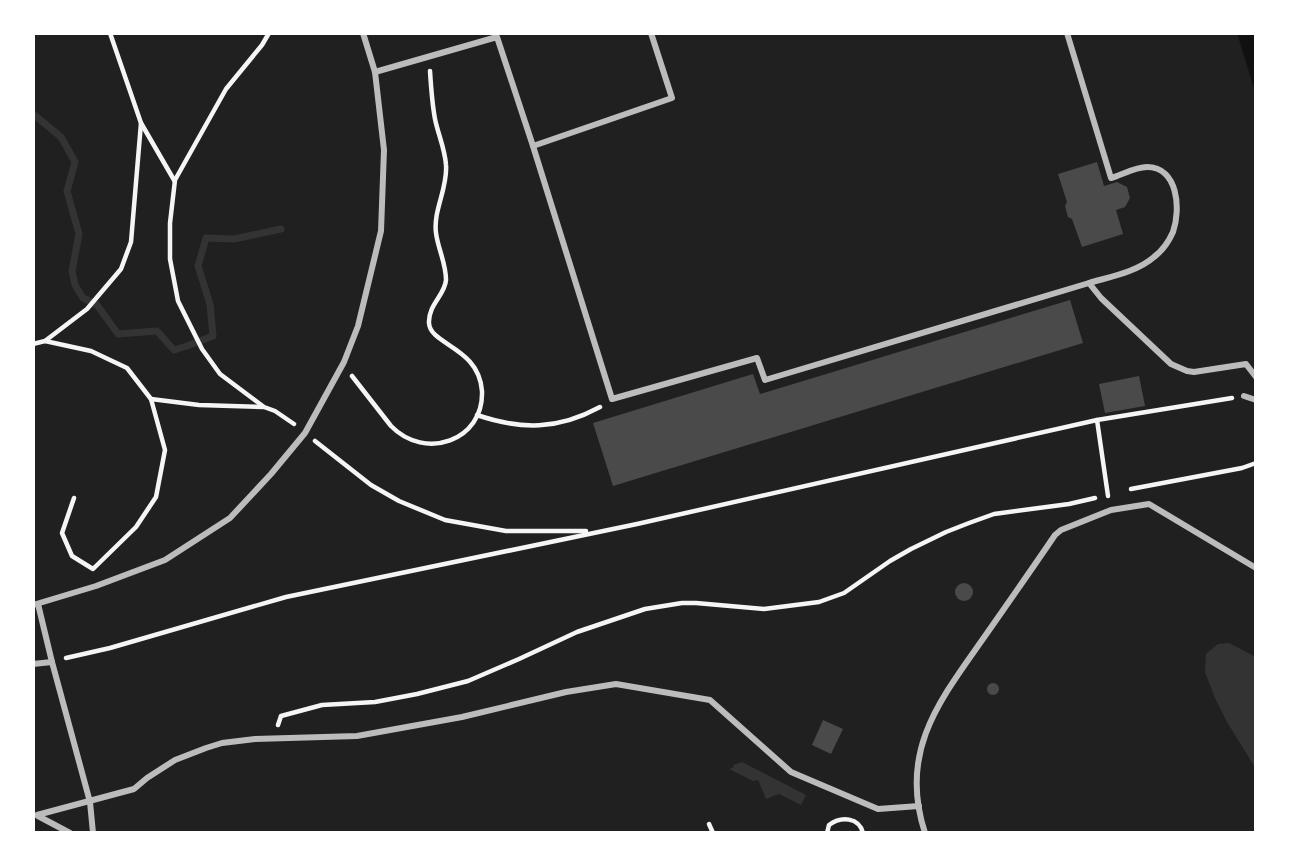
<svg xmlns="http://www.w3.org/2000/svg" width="1289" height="866" font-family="'Work Sans',sans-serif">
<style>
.green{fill:#202020}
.water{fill:#333}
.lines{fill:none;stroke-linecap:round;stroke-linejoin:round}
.stream{stroke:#333;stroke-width:7}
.building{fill:#4a4a4a}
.path{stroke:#f5f5f5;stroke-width:4.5}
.pedestrian{stroke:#bcbcbc;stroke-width:6}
</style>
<rect width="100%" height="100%" fill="#111"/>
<!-- green -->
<polygon class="green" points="33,33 1237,33 1256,95 1256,833 33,833"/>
<!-- water -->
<g class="water">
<polygon points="1229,643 1256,657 1256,769 1227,722 1215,698 1205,672 1206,654 1218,644"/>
<polygon points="742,762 806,795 801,805 779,794 766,799 758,780 753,781 729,769 734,767 733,765"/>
</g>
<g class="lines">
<!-- stream -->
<polyline class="stream" points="33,114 61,137 75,162 67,191 79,234 72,271 75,285 83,298 97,305 118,334 157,331 174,350 187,346 213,336 210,304 198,266 206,238 234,239 281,229"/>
</g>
<!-- building -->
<g class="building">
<polygon points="1097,162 1104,186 1117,182 1127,187 1130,198 1125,207 1116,210 1123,234 1082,247 1072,219 1068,217 1065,206 1067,202 1058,174"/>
<polygon points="1070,300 1083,343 613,486 593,423 753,374 760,394"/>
<polygon points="1139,376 1145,406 1105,413 1099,384"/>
<circle cx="964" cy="592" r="9"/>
<circle cx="993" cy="689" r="6"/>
<polygon points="823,720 843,729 831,754 812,745"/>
</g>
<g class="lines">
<!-- path -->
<g class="path">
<polyline points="110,33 141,123 174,180"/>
<polyline points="269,33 262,45 226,89 175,180 170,223 170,259 178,301 202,349 220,374 264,407 275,411 294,424"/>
<polyline points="45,341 91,351 127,368 151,399 165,450 156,497 136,527 93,569 72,556 62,533 74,498"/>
<polyline points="33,344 45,341 87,309 121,269 131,242 141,123"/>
<path d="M352,376L391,426C425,461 484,441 482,391C479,347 430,345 429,323C428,305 445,295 446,280C446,263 438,249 436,233C433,210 448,188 446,165C445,149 438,134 435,119C432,103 431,87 430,71"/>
<polyline points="151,399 199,405 263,407"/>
<path d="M477,415C521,430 558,430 600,407"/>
<polyline points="1097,420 1108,496"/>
<polyline points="315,441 371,485 399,501 445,520 506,531 586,531"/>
<polyline points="1131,489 1242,468 1256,463"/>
<polyline points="66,658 110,648 286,597 637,524 1097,420 1232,398"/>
<polyline points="278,725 281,716 322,705 375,702 417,694 468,681 519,659 577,632 645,609 682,603 696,603 764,609 819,602 844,593 890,561 911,549 946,532 969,523 994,514 1069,504 1095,498"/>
<polyline points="709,824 713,833"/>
<path d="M827,833L829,825C841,816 859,817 863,833"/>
</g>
<!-- pedestrian -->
<g class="pedestrian">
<polyline points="651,33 672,98 533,146 612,399 757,358 765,380 1089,283 1101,298 1171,364 1187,371 1194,372 1246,364 1256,377"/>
<path d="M1067,33L1111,178C1122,175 1135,167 1147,167C1178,167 1181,209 1173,232C1169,241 1162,251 1154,257C1137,272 1109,277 1089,283"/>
<polyline points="375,72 497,37 533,146"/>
<polyline points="1244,396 1256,400"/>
<polyline points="38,604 52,662 90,802 93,833"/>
<polyline points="33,605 96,586 165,560 230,518 271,474 305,433 344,362 358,326 381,231 384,150 375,72 363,33"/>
<polyline points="33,664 52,662"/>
<polyline points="37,815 134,789 147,778 175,760 206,748 222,743 255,739 357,736 462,717 566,692 616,684 710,700 791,772 878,809 919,806"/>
<polyline points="38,816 70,833"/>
<path d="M925,833C898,751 940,700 985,636C1008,603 1032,569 1055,535L1061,530L1111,510L1149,504L1256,568"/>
</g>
</g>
<!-- border -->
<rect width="1289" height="866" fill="none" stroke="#ffffff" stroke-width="70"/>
</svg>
